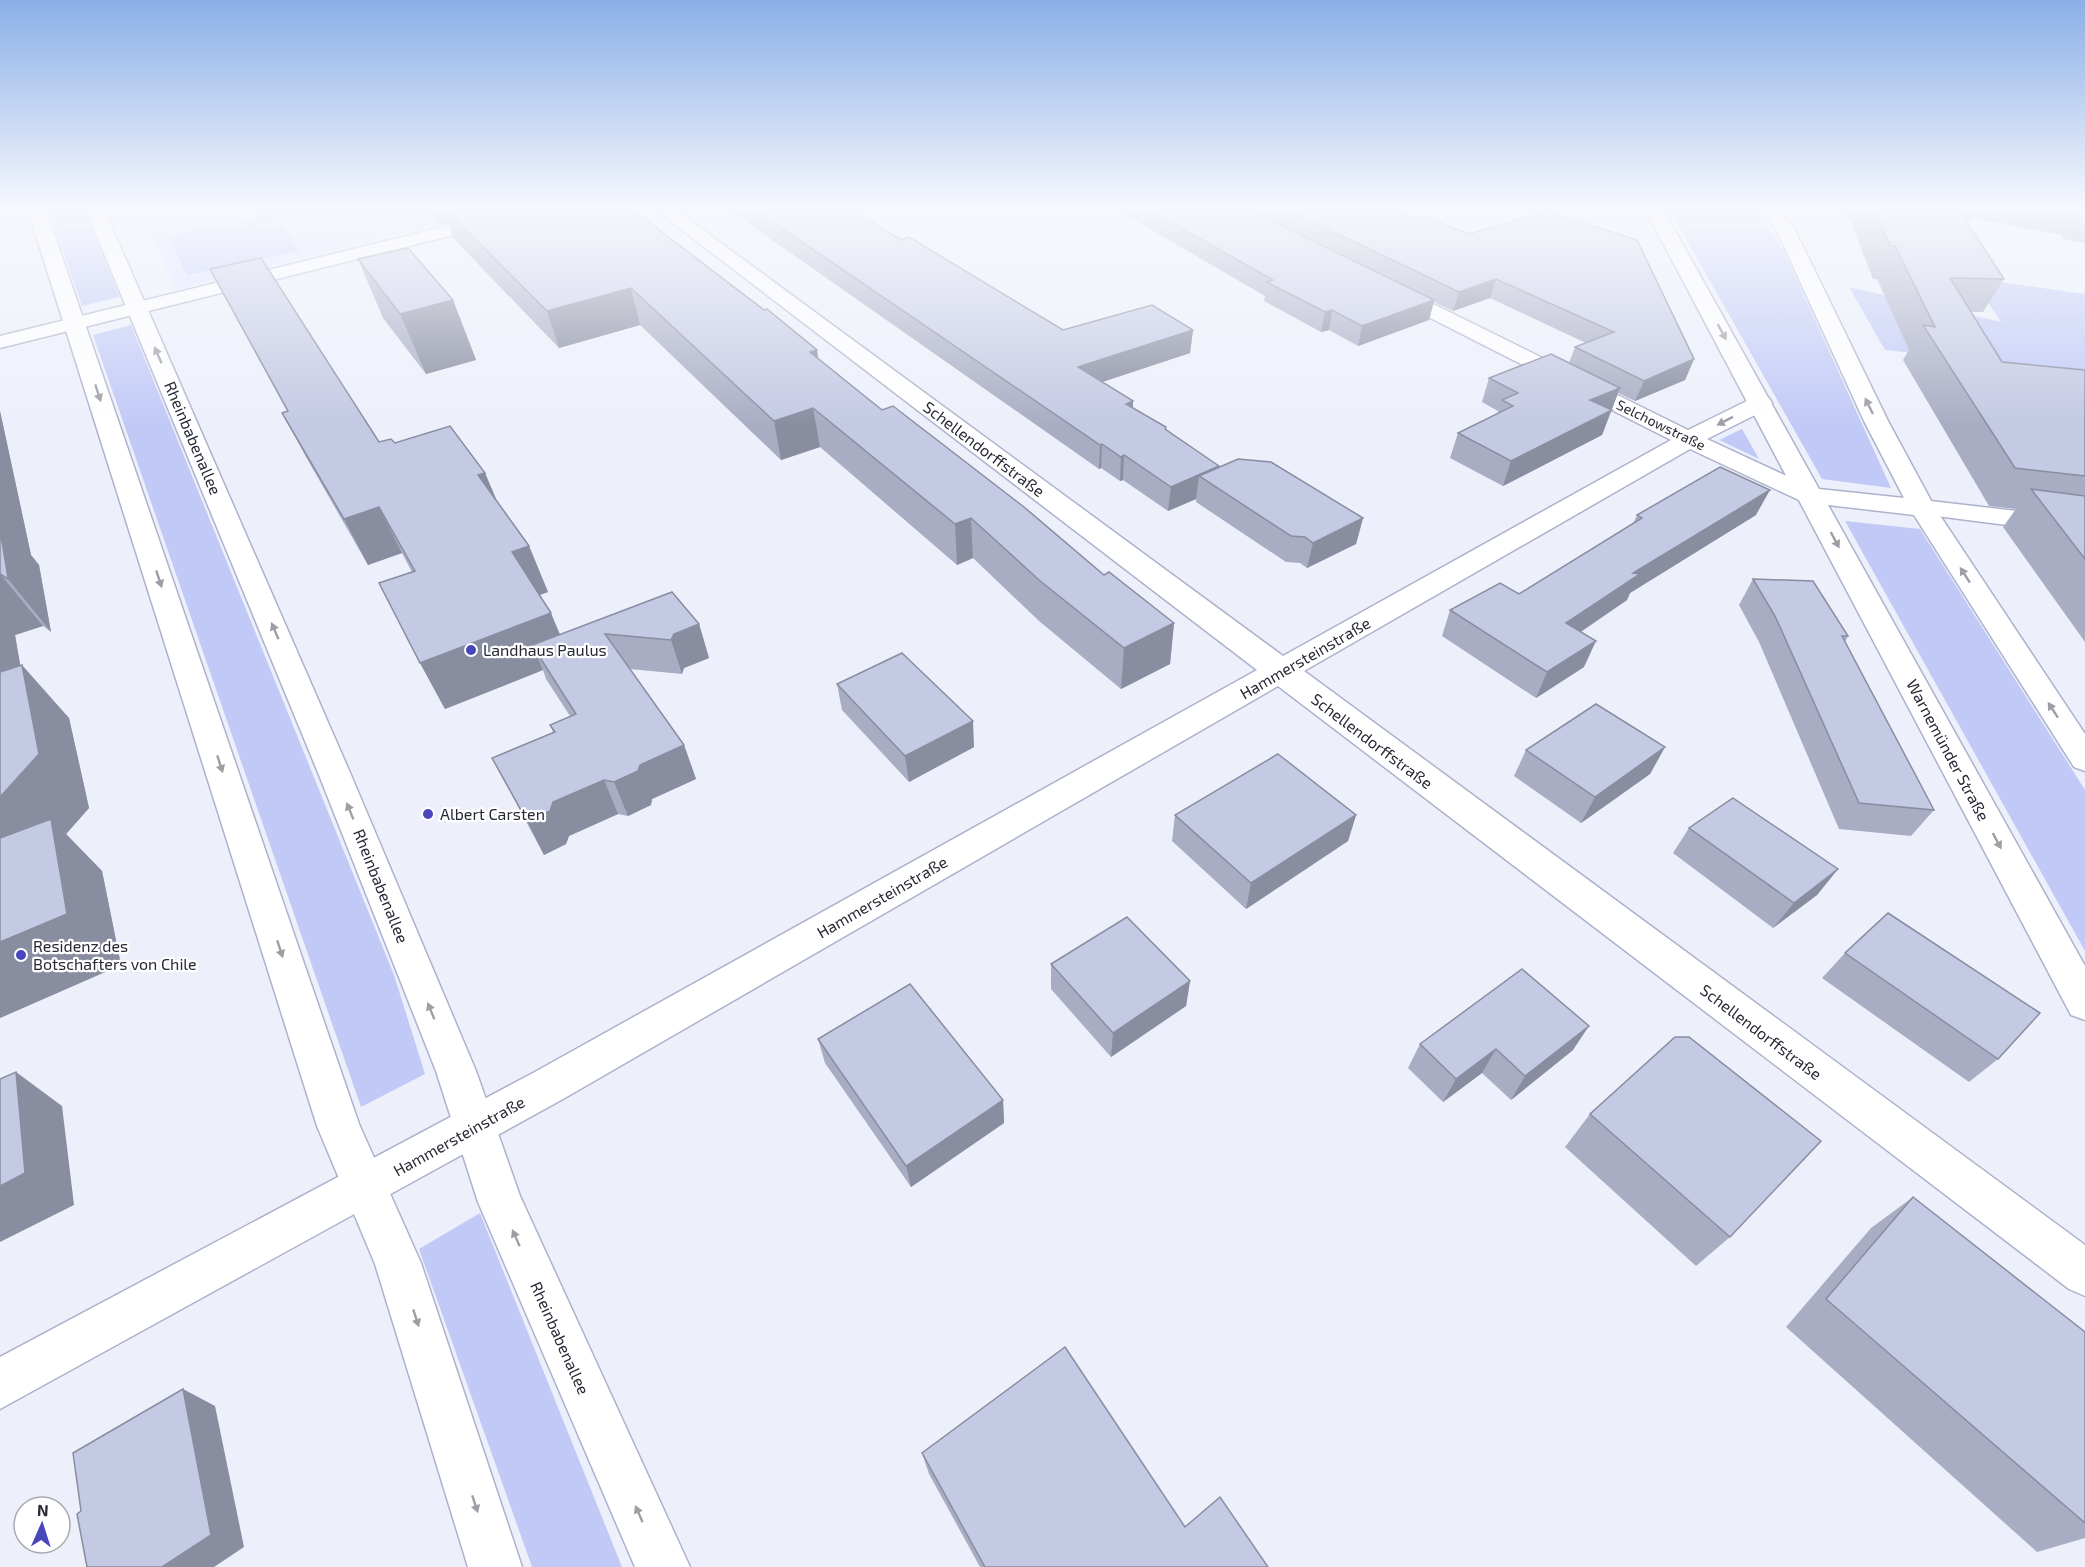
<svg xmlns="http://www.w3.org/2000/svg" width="2085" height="1567" font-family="'Exo 2',sans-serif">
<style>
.built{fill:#dde3ff}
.green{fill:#c1c9f6}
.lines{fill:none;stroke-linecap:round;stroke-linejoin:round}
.street-casing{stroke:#adb2cc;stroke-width:3}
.secondary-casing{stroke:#adb2cc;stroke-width:3}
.street{fill:#fff;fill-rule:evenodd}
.secondary{fill:#fff;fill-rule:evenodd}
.wall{fill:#a9adc4}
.shaded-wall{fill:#898da0}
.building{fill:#c4c9e4;stroke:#898da0;stroke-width:1.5}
.oneway{fill:#9e9fa4}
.poi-dot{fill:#4746bc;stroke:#fff;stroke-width:2}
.labels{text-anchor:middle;stroke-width:4.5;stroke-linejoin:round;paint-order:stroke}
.far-street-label{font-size:14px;fill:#272934;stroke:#fff}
.street-label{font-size:16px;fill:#272934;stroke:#fff}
.poi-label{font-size:16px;fill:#272934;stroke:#fff;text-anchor:start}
</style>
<rect width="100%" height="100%" fill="#edf0fb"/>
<!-- built -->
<polygon class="built" points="278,207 449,207 461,219 176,289 150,234"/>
<!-- green -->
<g class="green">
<polygon points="48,207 83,207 120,297 82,306"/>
<polygon points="1668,207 1753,207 1783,249 1891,488 1822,479"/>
<polygon points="274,214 299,251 187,275 168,237"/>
<polygon points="1972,278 2085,294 2085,371 1885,350 1849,287 2001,322"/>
<polygon points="131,325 394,975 425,1074 361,1107 93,335"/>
<polygon points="1742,429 1759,459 1719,440"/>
<polygon points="1845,521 1920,529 2085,790 2085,951"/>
<polygon points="480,1213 622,1567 532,1567 419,1249"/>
</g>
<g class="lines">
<!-- street casing -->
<g class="street-casing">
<g id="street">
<polygon points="524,207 553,207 550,211 0,348 0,336"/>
<polygon points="652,207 672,207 1283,656 1671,440 1385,295 1382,291 1385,287 1399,287 1688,430 1753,398 1769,398 1772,403 1769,408 1707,439 1819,491 1823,496 1819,501 1810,504 1801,501 1690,449 1304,671 2085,1245 2085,1296 2069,1289 1278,686 563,1099 0,1409 0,1357 533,1073 1257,670"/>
<polygon points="1922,500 2085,519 2085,535 1913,513 1909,508 1913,503"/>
</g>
</g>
<!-- secondary casing -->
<g class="secondary-casing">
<g id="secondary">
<polygon points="27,207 45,207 359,1124 421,1263 522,1567 468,1567 375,1264 317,1126"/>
<polygon points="85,207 103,207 351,775 476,1071 520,1196 690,1567 635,1567 478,1202 436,1071 319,775"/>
<polygon points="1644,207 1662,207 1819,489 1904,498 1864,421 1777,231 1759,207 1777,207 1795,230 1888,421 1935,508 2085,734 2085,771 2074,767 1914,515 1828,505 2085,966 2085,1020 2071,1015"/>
</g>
</g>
<!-- street -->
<use href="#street" class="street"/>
<!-- secondary -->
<use href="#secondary" class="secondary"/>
</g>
<!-- wall -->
<g class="wall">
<polygon points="423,207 629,207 882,410 1104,575 1174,623 1170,664 1121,689 1039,621 973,558 957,565 820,447 781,460 640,325 559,348 453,238 448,223 441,225"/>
<polygon points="725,207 847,207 901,240 1063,330 1193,330 1190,353 1102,382 1133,401 1133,408 1166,429 1219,468 1363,518 1356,544 1307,568 1300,563 1286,562 1196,502 1196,499 1168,511 1123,480 1120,481 1101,468 1099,469"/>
<polygon points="1112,207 1387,207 1694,359 1685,380 1635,401 1618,393 1602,435 1503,486 1450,458 1458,433 1498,414 1498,411 1482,402 1489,378 1569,363 1575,347 1586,343 1490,298 1453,311 1434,302 1429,320 1358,346 1329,330 1321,332 1264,301 1265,296"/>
<polygon points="1843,207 2085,207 2085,243 2063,239 2062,235 1972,218 1968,224 2004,279 1983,312 1971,312 2002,362 2085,370 2085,642 2003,527 2016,509 1989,506 1903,360 1909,350 1877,279 1873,279 1851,222"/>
<polygon points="358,259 453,300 476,360 426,374 383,318"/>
<polygon points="210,269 379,442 395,443 485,473 497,501 529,546 548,592 540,595 560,634 699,624 709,658 684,668 682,674 630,669 684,745 696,779 652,799 651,805 628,816 618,814 569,836 566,844 544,855 492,758 553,732 550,725 570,716 546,679 543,670 445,709 420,663 412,572 402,553 368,565 306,457 282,413 287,411"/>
<polygon points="0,411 31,555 39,565 51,632 43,626 15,635 20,666 69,718 89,808 66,834 102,871 121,965 0,1018"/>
<polygon points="1637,515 1756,515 1630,593 1627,600 1581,632 1584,667 1536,698 1442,636 1450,610 1519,594 1633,524"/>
<polygon points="1753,579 1848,636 1845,642 1934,810 1911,836 1839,829 1759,642 1739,605"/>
<polygon points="837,684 974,747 909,782 842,710"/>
<polygon points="1665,747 1650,774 1581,823 1514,776 1526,750"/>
<polygon points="1175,815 1356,815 1348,841 1246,909 1172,841"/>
<polygon points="1689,828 1838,869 1817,895 1773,928 1673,853"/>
<polygon points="1845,953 1998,1059 1969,1082 1822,978"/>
<polygon points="1051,964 1190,981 1186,1006 1111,1057 1051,989"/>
<polygon points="818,1039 1003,1100 1004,1123 911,1187 825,1063"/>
<polygon points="1420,1044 1573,1050 1511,1100 1482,1073 1443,1102 1408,1068"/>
<polygon points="1590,1114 1730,1237 1696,1266 1565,1147"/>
<polygon points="1913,1197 2085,1332 2085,1538 2037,1552 1786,1327 1871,1228"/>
<polygon points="922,1453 1185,1527 1268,1567 980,1567 929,1474"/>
</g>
<!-- shaded-wall -->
<g class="shaded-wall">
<polygon points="434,207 442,207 448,223 441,225"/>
<polygon points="1496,279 1490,298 1453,311 1459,292"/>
<polygon points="631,288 640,325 559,348 547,311"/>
<polygon points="453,300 476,360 426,374 400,314"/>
<polygon points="1434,300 1429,320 1358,346 1362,326"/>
<polygon points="1332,310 1329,330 1321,332 1325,312"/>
<polygon points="1193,330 1190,353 1078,390 1078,367"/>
<polygon points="817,350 823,388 810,352"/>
<polygon points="1694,359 1685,380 1635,401 1644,381"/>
<polygon points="1620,388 1602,435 1503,486 1511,461 1590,400"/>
<polygon points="1133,401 1132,425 1126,404"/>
<polygon points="813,408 820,447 781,460 774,421"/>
<polygon points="0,411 31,555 39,565 51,632 8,579 0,530"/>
<polygon points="1102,444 1101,468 1099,469 1100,445"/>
<polygon points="1124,455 1123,480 1120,481 1121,457"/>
<polygon points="1219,466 1216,488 1199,476 1196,499 1168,511 1171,487"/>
<polygon points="485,473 504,518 478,475"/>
<polygon points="1770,490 1756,515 1630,593 1627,600 1555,649 1566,623 1633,573"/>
<polygon points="379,507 402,553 368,565 344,519"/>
<polygon points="971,518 973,558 957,565 955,524"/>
<polygon points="1363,518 1356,544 1307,568 1313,543"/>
<polygon points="529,546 548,592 531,598 512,552"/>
<polygon points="0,574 43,626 15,635 32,732 0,697"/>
<polygon points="551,613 570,659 532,645 543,670 445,709 420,663"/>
<polygon points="1174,623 1170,664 1121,689 1124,648"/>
<polygon points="699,624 709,658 684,668 682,674 671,640 674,634"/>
<polygon points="1596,641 1584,667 1536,698 1547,672"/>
<polygon points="22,665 69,718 89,808 66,834 102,871 121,965 0,1018 0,797"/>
<polygon points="973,721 974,747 909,782 905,756"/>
<polygon points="684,745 696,779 652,799 651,805 628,816 614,782 640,765"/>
<polygon points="1665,747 1650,774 1581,823 1595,797"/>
<polygon points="604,780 618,814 569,836 566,844 544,855 527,821 553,802"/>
<polygon points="1356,815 1348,841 1246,909 1251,883"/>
<polygon points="1838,869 1817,895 1773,928 1794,903"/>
<polygon points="1190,981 1186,1006 1111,1057 1113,1033"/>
<polygon points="1589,1026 1573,1050 1511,1100 1525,1076"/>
<polygon points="1496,1049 1482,1073 1443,1102 1456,1079"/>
<polygon points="16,1072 62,1106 74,1205 0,1242 0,1186"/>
<polygon points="1003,1100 1004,1123 911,1187 906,1166"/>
<polygon points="183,1389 215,1406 244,1547 214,1567 162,1567"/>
</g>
<!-- building -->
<g class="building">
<polygon points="443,207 629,207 764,310 767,309 817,350 810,352 882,410 893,406 1024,507 1104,575 1109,572 1174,623 1124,648 1039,580 971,518 955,524 813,408 774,421 631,288 547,311"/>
<polygon points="751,207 847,207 901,240 909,237 1063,330 1152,305 1193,330 1078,367 1133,401 1126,404 1166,427 1165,429 1219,466 1171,487 1124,455 1121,457 1102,444 1100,445"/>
<polygon points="1144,207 1243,207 1434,300 1362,326 1332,310 1325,312 1267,282 1273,280"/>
<polygon points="1282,207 1387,207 1414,218 1423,216 1469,234 1547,211 1637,240 1694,359 1644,381 1575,347 1614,332 1496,279 1459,292"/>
<polygon points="1873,207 1972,207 1975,212 1959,210 2004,279 1950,278 2002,362 2085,370 2085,476 2015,468 1923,325 1935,327 1895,246 1890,246"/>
<polygon points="408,248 453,300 400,314 358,259"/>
<polygon points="261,258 379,442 391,439 395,443 450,426 485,473 478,475 529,546 512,552 551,613 420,663 379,583 415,571 379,507 344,519 282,413 288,411 210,269"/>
<polygon points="1551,354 1620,388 1590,400 1612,410 1511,461 1458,433 1513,406 1502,400 1518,393 1489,378"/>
<polygon points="1238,459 1271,462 1363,518 1313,543 1305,537 1291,536 1199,476"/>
<polygon points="1720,467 1770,490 1633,573 1640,574 1566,623 1596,641 1547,672 1450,610 1500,583 1519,594 1642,518 1637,515"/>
<polygon points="2031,489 2085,496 2085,559"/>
<polygon points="0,530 7,571 8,579 0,574"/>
<polygon points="1753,579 1813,581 1848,636 1842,636 1934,810 1859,803 1775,616"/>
<polygon points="672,592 699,624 674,634 671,640 605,634 684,745 640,765 638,771 614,782 604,780 553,802 550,811 527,821 492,758 555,732 550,725 576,714 532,645"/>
<polygon points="902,653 973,721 905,756 837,684"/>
<polygon points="22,665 39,754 0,797 0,672"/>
<polygon points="1596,704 1665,747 1595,797 1526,750"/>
<polygon points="1278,754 1356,815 1251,883 1175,815"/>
<polygon points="1733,798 1838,869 1794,903 1689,828"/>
<polygon points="51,819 67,914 0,942 0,838"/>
<polygon points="1888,913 2040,1013 1998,1059 1845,953"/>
<polygon points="1127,917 1190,981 1113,1033 1051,964"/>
<polygon points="1522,969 1589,1026 1525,1076 1496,1049 1456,1079 1420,1044"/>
<polygon points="910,984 1003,1100 906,1166 818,1039"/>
<polygon points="1675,1037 1689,1037 1821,1141 1730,1237 1590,1114"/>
<polygon points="16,1072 25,1173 0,1186 0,1079"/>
<polygon points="1913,1197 2085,1332 2085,1523 1826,1299"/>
<polygon points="1065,1347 1185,1527 1220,1497 1268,1567 985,1567 922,1453"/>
<polygon points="183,1389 211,1535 162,1567 87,1567 77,1514 81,1511 73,1453"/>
</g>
<!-- one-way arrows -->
<defs><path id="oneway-solid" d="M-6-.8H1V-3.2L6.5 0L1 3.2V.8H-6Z" transform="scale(1.5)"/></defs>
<g class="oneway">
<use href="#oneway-solid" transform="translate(1722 332) rotate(61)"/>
<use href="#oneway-solid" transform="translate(158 355) rotate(-113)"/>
<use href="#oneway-solid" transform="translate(98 393) rotate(72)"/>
<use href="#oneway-solid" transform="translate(1869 406) rotate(-116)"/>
<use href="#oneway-solid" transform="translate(1725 421) rotate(153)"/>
<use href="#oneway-solid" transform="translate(1835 540) rotate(62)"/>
<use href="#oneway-solid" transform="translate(1965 575) rotate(-123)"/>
<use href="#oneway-solid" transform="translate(159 579) rotate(72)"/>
<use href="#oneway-solid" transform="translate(275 631) rotate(-113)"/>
<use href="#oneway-solid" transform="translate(2053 710) rotate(-123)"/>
<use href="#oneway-solid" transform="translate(220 764) rotate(72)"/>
<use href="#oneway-solid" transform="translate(350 811) rotate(-112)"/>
<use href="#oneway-solid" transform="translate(1997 841) rotate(62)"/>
<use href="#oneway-solid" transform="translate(280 949) rotate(72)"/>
<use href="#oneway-solid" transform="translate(431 1011) rotate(-112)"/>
<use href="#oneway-solid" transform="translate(516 1238) rotate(-114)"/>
<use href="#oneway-solid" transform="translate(416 1318) rotate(72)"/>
<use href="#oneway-solid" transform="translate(475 1504) rotate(72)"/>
<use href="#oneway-solid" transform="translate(639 1514) rotate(-114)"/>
</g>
<!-- sky -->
<linearGradient id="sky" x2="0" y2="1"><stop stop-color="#8aafe7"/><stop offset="0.49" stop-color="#f7f8fd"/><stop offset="1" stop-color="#f7f8fd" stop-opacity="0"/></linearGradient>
<rect width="2085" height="426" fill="url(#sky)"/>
<!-- markers -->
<g class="poi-dot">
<circle cx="471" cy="650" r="6"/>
<circle cx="428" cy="814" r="6"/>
<circle cx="21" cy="955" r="6"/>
</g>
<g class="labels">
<!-- far-street labels -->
<g class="far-street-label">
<text transform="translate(1661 425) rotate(26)" y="5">Selchowstraße</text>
</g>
<!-- street labels -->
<g class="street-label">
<text transform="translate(193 438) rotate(67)" y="6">Rheinbabenallee</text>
<text transform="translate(984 449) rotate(37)" y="6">Schellendorffstraße</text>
<text transform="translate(1305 658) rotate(-30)" y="6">Hammersteinstraße</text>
<text transform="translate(1372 741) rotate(37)" y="6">Schellendorffstraße</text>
<text transform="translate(1948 750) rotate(62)" y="6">Warnemünder Straße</text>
<text transform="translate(381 886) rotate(68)" y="6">Rheinbabenallee</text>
<text transform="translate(882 897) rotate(-30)" y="6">Hammersteinstraße</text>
<text transform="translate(1761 1032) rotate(37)" y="6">Schellendorffstraße</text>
<text transform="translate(459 1136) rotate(-29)" y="6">Hammersteinstraße</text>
<text transform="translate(560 1338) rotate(66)" y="6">Rheinbabenallee</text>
</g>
<!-- poi labels -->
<g class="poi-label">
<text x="483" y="656">Landhaus Paulus</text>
<text x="440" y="820">Albert Carsten</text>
<text x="33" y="952">Residenz des<tspan x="33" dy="18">Botschafters von Chile</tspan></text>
</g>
</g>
<!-- north arrow -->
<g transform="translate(42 1525) rotate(3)"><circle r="28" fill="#ffffff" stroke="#a9a9ae" stroke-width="1.5"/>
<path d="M0-4.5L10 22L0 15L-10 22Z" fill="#4746bc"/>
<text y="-9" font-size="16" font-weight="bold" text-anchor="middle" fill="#272934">N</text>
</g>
</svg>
